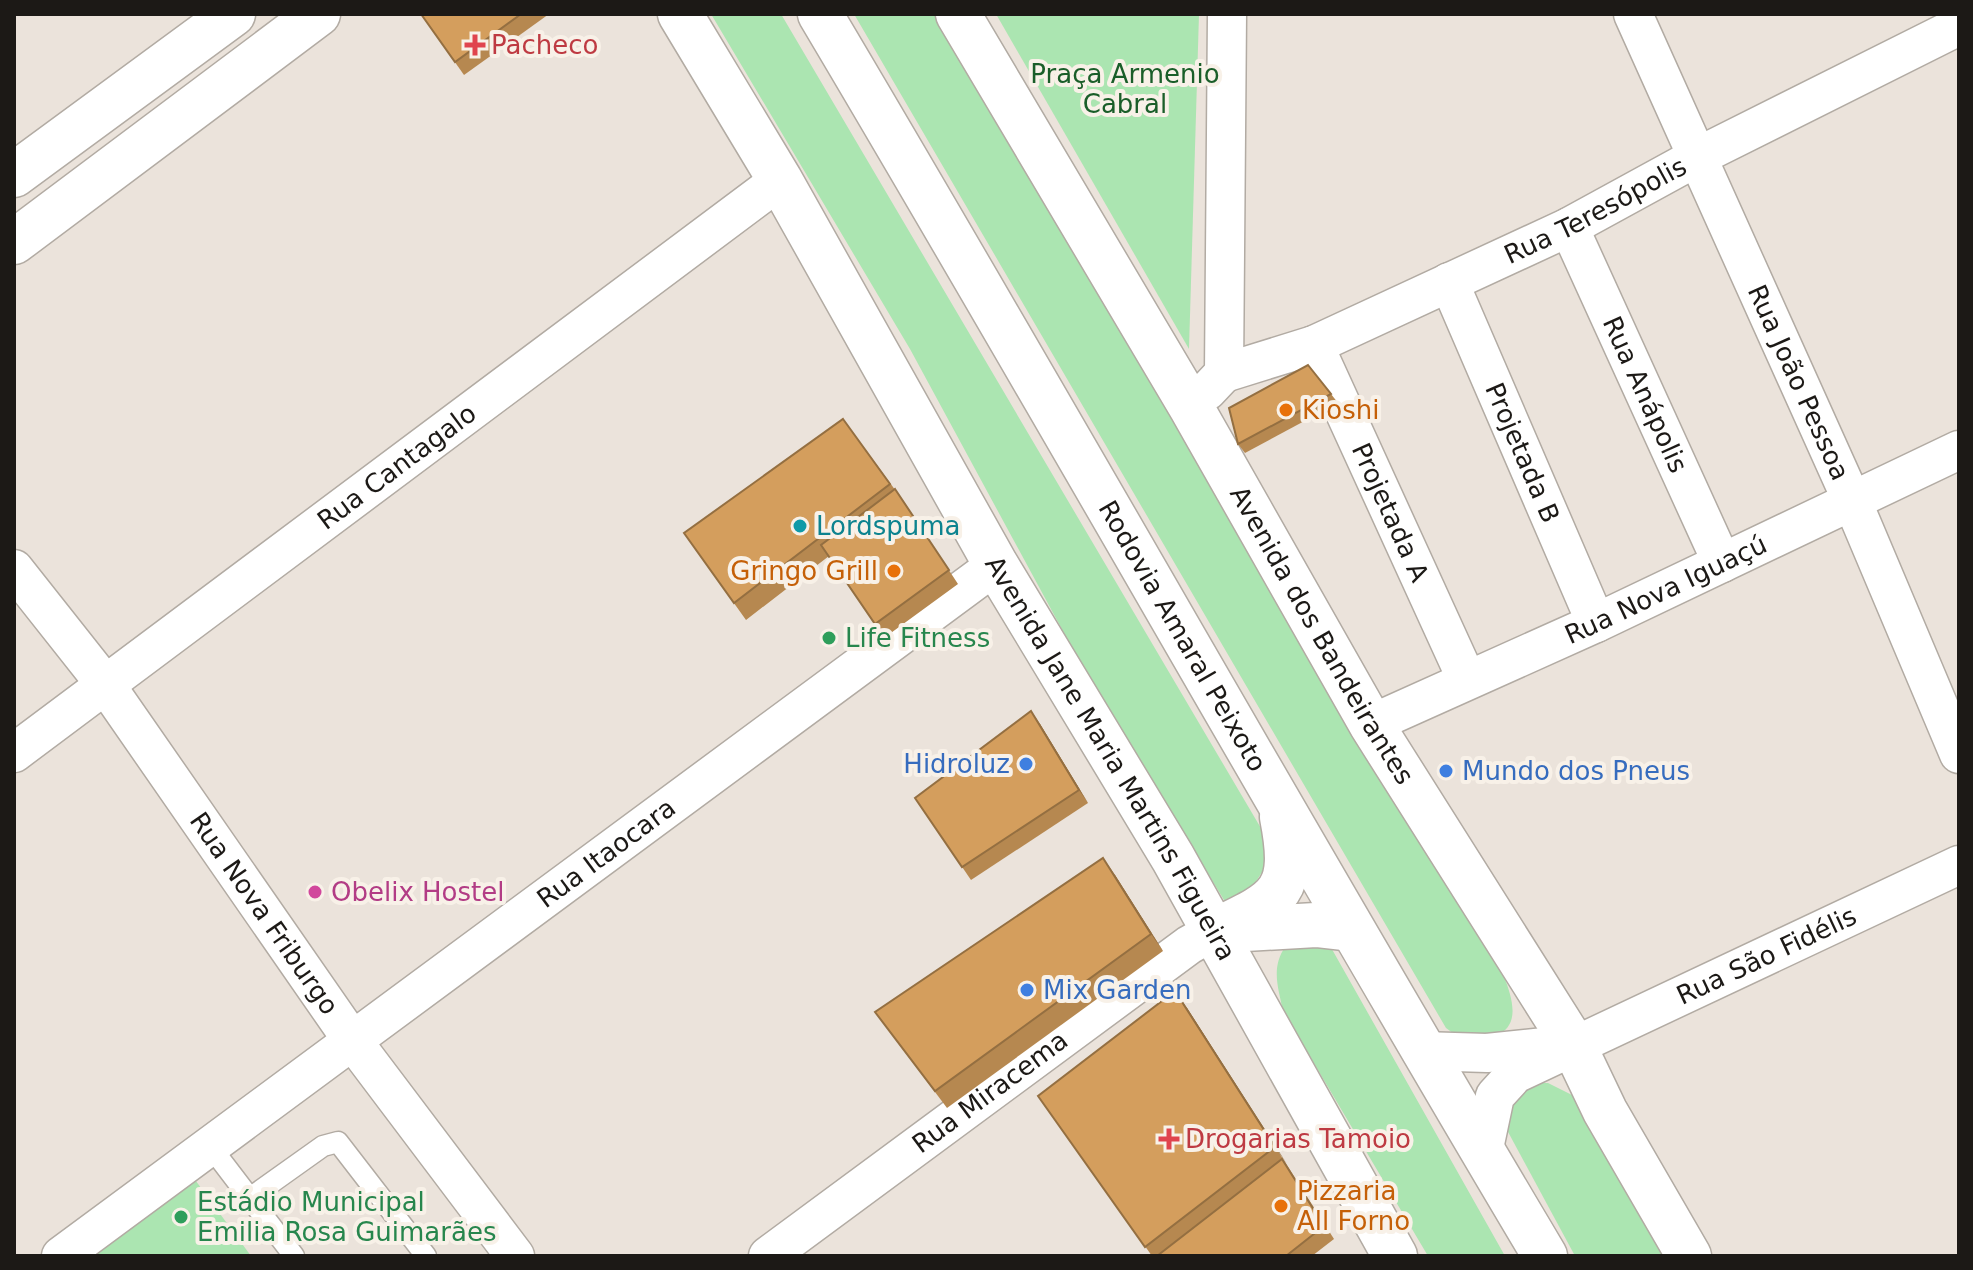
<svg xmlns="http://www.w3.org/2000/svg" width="1973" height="1270" font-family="'DejaVu Sans',sans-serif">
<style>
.green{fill:#abe5b1}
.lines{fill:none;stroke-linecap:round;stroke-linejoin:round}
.lane-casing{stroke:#b2aba3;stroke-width:23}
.street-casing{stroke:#b2aba3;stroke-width:41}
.secondary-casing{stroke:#b2aba3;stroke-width:47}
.highway-casing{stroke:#b2aba3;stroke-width:47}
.lane{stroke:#fff;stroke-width:20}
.street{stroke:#fff;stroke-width:38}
.secondary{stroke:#fff;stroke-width:44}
.highway{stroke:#fff;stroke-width:44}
.wall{fill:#b68850}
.shaded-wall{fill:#946f41}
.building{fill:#d49e5d;stroke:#946f41;stroke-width:2}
.health-dot{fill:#e0444e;stroke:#f8f1e8;stroke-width:3}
.food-dot{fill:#e8710a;stroke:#f8f1e8;stroke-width:3}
.culture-dot{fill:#0f9aa8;stroke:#f8f1e8;stroke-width:3}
.leisure-dot{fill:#2e9e5b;stroke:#f8f1e8;stroke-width:3}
.shop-dot{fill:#3f7fe0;stroke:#f8f1e8;stroke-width:3}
.hotel-dot{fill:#d1479c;stroke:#f8f1e8;stroke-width:3}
.labels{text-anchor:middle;stroke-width:8;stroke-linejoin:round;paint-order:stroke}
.health-label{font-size:26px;fill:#be3a42;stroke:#f8f1e8;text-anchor:start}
.park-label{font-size:26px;fill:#1a5e29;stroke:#f8f1e8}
.street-label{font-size:26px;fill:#1c1916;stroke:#f8f1e8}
.food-label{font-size:26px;fill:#c56008;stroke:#f8f1e8;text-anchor:start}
.culture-label{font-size:26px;fill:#0d838f;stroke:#f8f1e8;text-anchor:start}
.leisure-label{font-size:26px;fill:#27864d;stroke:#f8f1e8;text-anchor:start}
.shop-label{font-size:26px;fill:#366cbe;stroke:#f8f1e8;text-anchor:start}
.hotel-label{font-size:26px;fill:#b23c85;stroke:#f8f1e8;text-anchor:start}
</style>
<rect width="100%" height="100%" fill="#ebe3db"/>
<!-- green -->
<g class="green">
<polygon points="711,14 781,14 1265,835 1268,863 1253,886 1227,905 1078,659 910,349"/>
<path d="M854,14H938L1491,947C1500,970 1531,1021 1497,1035C1488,1039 1475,1040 1465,1042L1446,1028Z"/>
<polygon points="996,14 1199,14 1189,349"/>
<path d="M1329,944L1505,1256H1428L1283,1011C1278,987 1271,968 1285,947Z"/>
<path d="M1536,1083H1548L1582,1100L1669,1256H1575L1507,1130C1508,1106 1516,1094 1536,1083Z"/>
<polygon points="193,1177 251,1256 88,1256"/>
</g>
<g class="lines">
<!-- lane casing -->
<g class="lane-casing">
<g id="lane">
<polyline points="210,1146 294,1256"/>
<polyline points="250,1198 323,1146 338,1142 426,1256"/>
</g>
</g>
<!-- street casing -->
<g class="street-casing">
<g id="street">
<path id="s1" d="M1633,14L1853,503L1959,754"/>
<path id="s2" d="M1569,227L1722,563"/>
<path id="s3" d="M1449,282L1596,623"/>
<path id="s4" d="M1314,345L1467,680"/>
<path id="s5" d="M1224,373L1314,345L1569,227L1697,157L1959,26"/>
<polyline points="1207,391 1224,373 1227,14"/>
<path id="s6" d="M14,569L105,684L352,1040L515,1256"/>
<path id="s7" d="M1371,724L1596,623L1959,450"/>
<path id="s8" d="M14,753L780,180"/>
<polyline points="1421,1051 1487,1053 1554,1046"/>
<path id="s9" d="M1483,1153L1495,1096L1515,1074L1959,865"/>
<path id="s10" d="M61,1256L996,565"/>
<path id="s11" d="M768,1256L1189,945L1214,931"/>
</g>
</g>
<!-- secondary casing -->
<g class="secondary-casing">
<g id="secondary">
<path id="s12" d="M680,14L780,180L996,565L1173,858L1395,1256"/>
<path id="s13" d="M958,14L1191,407L1371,724L1573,1044L1605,1111L1689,1256"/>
<polyline points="14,175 233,14"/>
<polyline points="14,242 318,14"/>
</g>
</g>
<!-- highway casing -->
<g class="highway-casing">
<g id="highway">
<path id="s14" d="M820,14C1065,426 1299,844 1545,1256"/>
<polyline points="1228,930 1316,925 1351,929"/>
<path d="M1214,931C1279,900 1297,894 1282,817"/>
</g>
</g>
<!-- lane -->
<use href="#lane" class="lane"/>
<!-- street -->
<use href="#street" class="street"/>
<!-- secondary -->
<use href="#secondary" class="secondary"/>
<!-- highway -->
<use href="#highway" class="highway"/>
</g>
<!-- wall -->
<g class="wall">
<polygon points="421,14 549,14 464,75"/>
<polygon points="1331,394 1338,403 1245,453 1238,444"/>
<polygon points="843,419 904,502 958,584 884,638 829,556 746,620 684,533"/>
<polygon points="1040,724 1088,803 971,880 915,798"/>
<polygon points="1115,875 1163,951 947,1108 875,1012"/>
<polygon points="1187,1008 1334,1239 1312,1256 1152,1256 1038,1096"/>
</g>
<!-- shaded-wall -->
<g class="shaded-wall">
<polygon points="1031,711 1040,724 1088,803 1079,790"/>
<polygon points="1103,858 1115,875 1163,951 1151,934"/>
<polygon points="1175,991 1187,1008 1287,1164 1275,1147"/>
</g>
<!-- building -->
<g class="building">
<polygon points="421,14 521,14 455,62"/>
<polygon points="1308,365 1331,394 1238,444 1229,408"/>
<polygon points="843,419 890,484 734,603 684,533"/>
<polygon points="895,489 949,570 875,624 821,545"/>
<polygon points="1031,711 1079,790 962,867 915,798"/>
<polygon points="1103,858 1151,934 935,1091 875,1012"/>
<polygon points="1175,991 1275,1147 1145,1247 1038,1096"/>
<polygon points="1282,1159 1324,1226 1286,1256 1157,1256"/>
</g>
<!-- markers -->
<g class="health-dot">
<path d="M471 33h8v8h8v8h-8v8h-8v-8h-8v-8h8z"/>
<path d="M1165 1127h8v8h8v8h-8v8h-8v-8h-8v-8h8z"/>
</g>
<g class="food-dot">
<circle cx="1286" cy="410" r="8"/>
<circle cx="894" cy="571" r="8"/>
<circle cx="1281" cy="1206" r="8"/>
</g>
<circle class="culture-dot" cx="800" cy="526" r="8"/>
<g class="leisure-dot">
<circle cx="829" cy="638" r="8"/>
<circle cx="181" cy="1217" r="8"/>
</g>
<g class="shop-dot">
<circle cx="1026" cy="764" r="8"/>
<circle cx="1446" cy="771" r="8"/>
<circle cx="1027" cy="990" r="8"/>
</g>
<circle class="hotel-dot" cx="315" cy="892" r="8"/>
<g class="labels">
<!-- health labels -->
<g class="health-label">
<text x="491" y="54">Pacheco</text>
<text x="1185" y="1148">Drogarias Tamoio</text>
</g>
<!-- park labels -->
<g class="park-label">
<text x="1125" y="83">Praça Armenio<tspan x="1125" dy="30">Cabral</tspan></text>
</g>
<!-- street labels -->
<g class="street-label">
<text dy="9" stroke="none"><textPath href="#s5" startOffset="406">Rua Teresópolis</textPath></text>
<text dy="9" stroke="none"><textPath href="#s1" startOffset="404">Rua João Pessoa</textPath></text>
<text dy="9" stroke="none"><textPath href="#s2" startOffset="184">Rua Anápolis</textPath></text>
<text dy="9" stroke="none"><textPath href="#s3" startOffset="186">Projetada B</textPath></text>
<text dy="9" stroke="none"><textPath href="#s8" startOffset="478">Rua Cantagalo</textPath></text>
<text dy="9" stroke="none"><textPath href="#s4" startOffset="184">Projetada A</textPath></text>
<text dy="9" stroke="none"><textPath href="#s7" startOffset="324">Rua Nova Iguaçú</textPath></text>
<text dy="9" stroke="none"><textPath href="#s14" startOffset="720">Rodovia Amaral Peixoto</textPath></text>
<text dy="9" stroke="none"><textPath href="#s13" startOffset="720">Avenida dos Bandeirantes</textPath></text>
<text dy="9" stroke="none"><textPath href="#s12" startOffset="860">Avenida Jane Maria Martins Figueira</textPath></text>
<text dy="9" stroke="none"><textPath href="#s10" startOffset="678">Rua Itaocara</textPath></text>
<text dy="9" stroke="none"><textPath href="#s6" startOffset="426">Rua Nova Friburgo</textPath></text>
<text dy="9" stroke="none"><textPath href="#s9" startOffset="366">Rua São Fidélis</textPath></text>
<text dy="9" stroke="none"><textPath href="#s11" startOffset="276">Rua Miracema</textPath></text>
</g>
<!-- food labels -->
<g class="food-label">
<text x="1302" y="419">Kioshi</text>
<text x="878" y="580" text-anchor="end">Gringo Grill</text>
<text x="1297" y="1200">Pizzaria<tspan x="1297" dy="30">All Forno</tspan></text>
</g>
<!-- culture labels -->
<g class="culture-label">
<text x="816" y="535">Lordspuma</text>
</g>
<!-- leisure labels -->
<g class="leisure-label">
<text x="845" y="647">Life Fitness</text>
<text x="197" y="1211">Estádio Municipal<tspan x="197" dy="30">Emilia Rosa Guimarães</tspan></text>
</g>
<!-- shop labels -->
<g class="shop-label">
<text x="1010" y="773" text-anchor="end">Hidroluz</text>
<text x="1462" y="780">Mundo dos Pneus</text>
<text x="1043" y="999">Mix Garden</text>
</g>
<!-- hotel labels -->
<g class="hotel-label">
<text x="331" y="901">Obelix Hostel</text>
</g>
</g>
<!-- border -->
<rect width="1973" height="1270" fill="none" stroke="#1c1916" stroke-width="32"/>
</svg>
